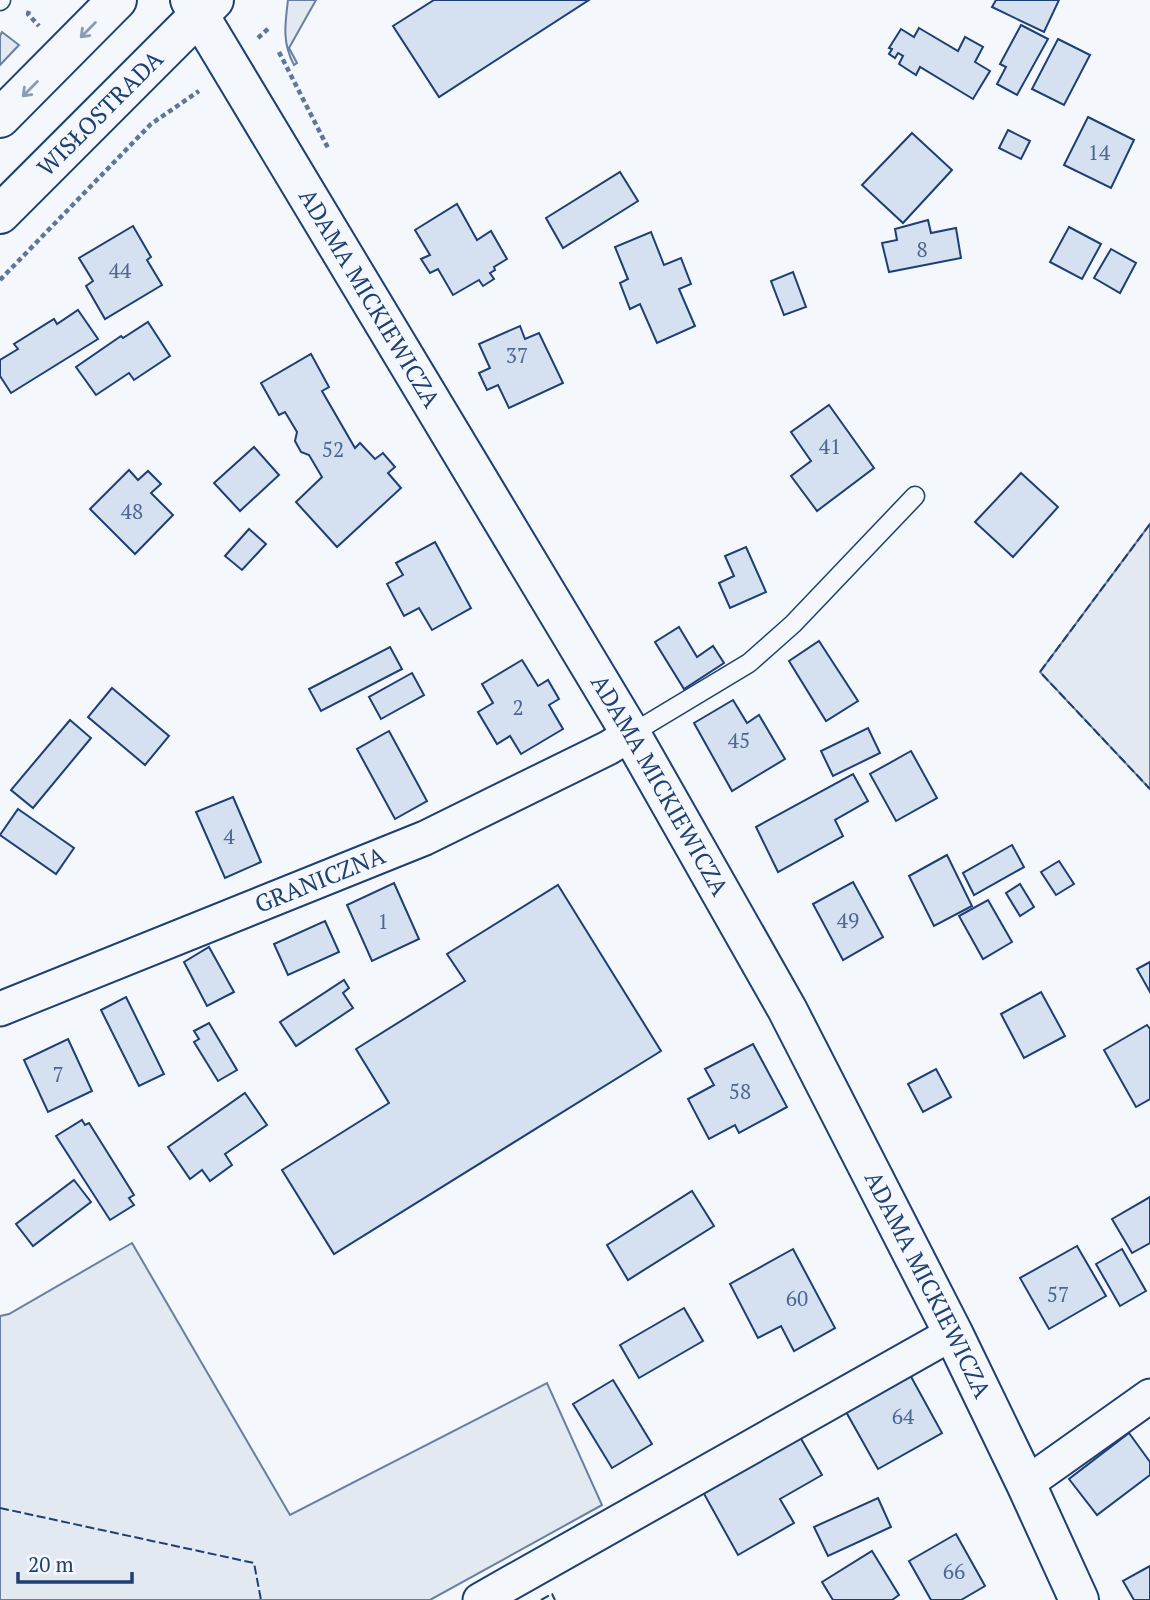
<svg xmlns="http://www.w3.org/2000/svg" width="1150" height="1600" font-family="'PT Serif',serif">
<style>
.green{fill:#e3e9f0;stroke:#687fa3;stroke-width:2}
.building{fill:#d5e0f0;stroke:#1d3f73;stroke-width:2}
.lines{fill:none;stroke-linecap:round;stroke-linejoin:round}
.lane-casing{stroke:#1d3f73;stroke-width:21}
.street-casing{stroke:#1d3f73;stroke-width:37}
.secondary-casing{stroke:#1d3f73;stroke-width:42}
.path{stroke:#5e769c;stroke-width:4.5;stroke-dasharray:5 3.5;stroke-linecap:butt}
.lane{stroke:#f4f7fb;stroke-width:18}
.street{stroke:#f4f7fb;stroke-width:33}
.secondary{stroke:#f4f7fb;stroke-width:38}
.fence{stroke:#1d3f73;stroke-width:2;stroke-dasharray:9 3.5;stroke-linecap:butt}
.oneway{stroke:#889bb7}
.labels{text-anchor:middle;stroke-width:5;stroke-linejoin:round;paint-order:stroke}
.number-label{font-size:21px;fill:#4b6792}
.street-label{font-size:24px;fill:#1d3f73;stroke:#f4f7fb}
</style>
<rect width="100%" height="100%" fill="#f4f7fb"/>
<!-- green -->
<g class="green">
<path d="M288,0H316L289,48L297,63L294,65C282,43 285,24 288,0Z"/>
<polygon points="2,32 19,45 0,65 0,36"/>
<polygon points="1150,524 1150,789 1040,672"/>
<polygon points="132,1243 290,1515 547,1383 602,1505 430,1600 0,1600 0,1316 9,1314"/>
</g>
<!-- building -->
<g class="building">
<polygon points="434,0 589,0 439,97 393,26"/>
<polygon points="996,0 1059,0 1044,32 992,7"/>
<polygon points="1021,25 1048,39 1017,95 997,84 1006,67 1000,64"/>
<polygon points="919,28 958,51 965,37 983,47 975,62 990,71 973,99 920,67 916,75 899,64 903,56 898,53 895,58 889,54 892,49 889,48 901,29 914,37"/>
<polygon points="1058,39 1090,55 1064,105 1032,89"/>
<polygon points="1088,117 1134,140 1111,188 1064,165"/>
<polygon points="1008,130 1030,141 1021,159 999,148"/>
<polygon points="912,133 952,170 903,223 862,185"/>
<polygon points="620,172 638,201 563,248 546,218"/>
<polygon points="457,204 477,240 491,231 507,259 494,267 495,270 490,273 494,279 483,286 479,280 453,295 438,269 430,273 421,259 430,255 415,230"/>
<polygon points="928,220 931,233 956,228 961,258 889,272 882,243 897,240 895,229"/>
<polygon points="133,226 151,257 147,260 162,285 105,319 86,286 93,281 79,258"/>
<polygon points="1069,227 1101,244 1082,279 1050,262"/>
<polygon points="651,232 664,265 681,258 691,284 679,289 695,326 657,343 640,304 630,309 620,283 628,279 615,247"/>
<polygon points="1111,249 1136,263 1120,293 1094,278"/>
<polygon points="793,272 806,307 784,315 771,281"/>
<polygon points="78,310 98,339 11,393 0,376 0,360 18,349 14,344 54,319 57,324"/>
<polygon points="148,322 170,356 134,380 129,373 96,395 76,367 121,336 123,338"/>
<polygon points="520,326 525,339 539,333 563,383 509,408 498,385 487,390 479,373 490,368 479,344"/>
<polygon points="311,354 329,387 322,391 355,448 360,443 375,459 383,453 395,467 388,473 401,488 337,547 296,502 322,477 309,455 301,452 295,441 297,432 285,412 279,415 261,383"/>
<polygon points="829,405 874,468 817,511 791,476 811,461 791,432"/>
<polygon points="254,447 279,475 240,511 214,483"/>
<polygon points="129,470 138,480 148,471 161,484 151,493 173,515 135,554 90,509"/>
<polygon points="1021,473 1058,507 1013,557 975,522"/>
<polygon points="249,529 266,544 242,570 225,556"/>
<polygon points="435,542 471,608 432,630 419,608 404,616 387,584 403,575 396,563"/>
<polygon points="746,547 766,592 730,608 719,583 734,576 725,556"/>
<polygon points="679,627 697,657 713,646 724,663 684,689 655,642"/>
<polygon points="819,641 858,701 826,721 789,661"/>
<polygon points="390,647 402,669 321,711 309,689"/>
<polygon points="522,660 538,686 548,680 559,699 549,705 563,729 521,754 510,736 497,744 478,712 493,703 482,684"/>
<polygon points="412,673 424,695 381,719 369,697"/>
<polygon points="112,688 169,736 145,765 88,717"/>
<polygon points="733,700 747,723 759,715 785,759 732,791 694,723"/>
<polygon points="70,720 91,738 33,808 11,790"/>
<polygon points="868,728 880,753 833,776 821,751"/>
<polygon points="389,731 427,801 395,819 357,749"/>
<polygon points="911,751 937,798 896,821 870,774"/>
<polygon points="853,774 868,801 835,820 843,836 778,872 756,827"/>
<polygon points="233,797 261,862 225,878 196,812"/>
<polygon points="18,809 74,848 56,874 0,835"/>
<polygon points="1012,845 1024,867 974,895 963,873"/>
<polygon points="947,855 972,906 934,926 909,876"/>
<polygon points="1059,861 1074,884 1056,895 1041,872"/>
<polygon points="853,882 883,937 843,960 813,904"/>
<polygon points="394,883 419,939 372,961 347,905"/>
<polygon points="1020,884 1034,907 1020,916 1006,893"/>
<polygon points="558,885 661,1051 334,1254 282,1170 389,1103 356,1049 465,981 447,954"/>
<polygon points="988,900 1012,942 983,959 959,916"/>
<polygon points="325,921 339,952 288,975 274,944"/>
<polygon points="209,947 234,992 207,1006 184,962"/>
<polygon points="1150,962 1150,992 1137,969"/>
<polygon points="344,980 349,988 343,993 353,1008 296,1046 280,1022"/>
<polygon points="1041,992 1065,1036 1024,1058 1001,1014"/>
<polygon points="126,997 164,1074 139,1086 101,1010"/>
<polygon points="209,1023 237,1070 218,1081 194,1042 199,1039 194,1031"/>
<polygon points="1147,1025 1150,1029 1150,1099 1136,1107 1104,1050"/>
<polygon points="68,1039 92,1091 48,1112 24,1060"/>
<polygon points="753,1044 787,1107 739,1133 735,1125 709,1139 688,1099 714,1085 705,1069"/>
<polygon points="936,1069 951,1097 923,1112 908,1084"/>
<polygon points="245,1093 267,1125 225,1154 232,1165 210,1181 202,1170 190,1179 168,1147"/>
<polygon points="82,1120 85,1125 89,1123 134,1195 129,1198 134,1205 110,1220 56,1136"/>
<polygon points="74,1180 91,1202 33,1246 16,1224"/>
<polygon points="692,1191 714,1226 628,1280 607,1245"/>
<polygon points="1150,1197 1150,1243 1132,1253 1112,1219"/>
<polygon points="1077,1246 1106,1296 1049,1329 1020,1278"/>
<polygon points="793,1249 835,1328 794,1351 781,1326 758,1338 730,1284"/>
<polygon points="1122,1249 1146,1291 1120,1306 1096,1264"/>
<polygon points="684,1308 703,1341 639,1378 620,1345"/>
<polygon points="909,1373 942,1433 878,1469 845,1410"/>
<polygon points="613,1380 652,1444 612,1468 573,1404"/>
<polygon points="1129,1433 1150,1462 1150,1475 1097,1515 1069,1479"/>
<polygon points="800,1437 822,1475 780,1499 794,1523 738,1555 703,1492"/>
<polygon points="878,1498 891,1527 828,1556 814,1527"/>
<polygon points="956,1534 985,1586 961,1600 931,1600 909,1561"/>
<polygon points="872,1551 899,1595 892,1600 833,1600 822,1582"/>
<polygon points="1150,1566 1150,1600 1134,1600 1123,1581"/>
</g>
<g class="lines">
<!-- lane casing -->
<g class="lane-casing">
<g id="lane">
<polyline points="0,1 1,0"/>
<polyline points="631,734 749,663 793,624 915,496"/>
</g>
</g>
<!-- street casing -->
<g class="street-casing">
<g id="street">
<path id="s1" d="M0,1009L425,838L608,748L631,734"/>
<polyline points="1026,1484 1150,1396"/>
<polyline points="480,1600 953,1333"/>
</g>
</g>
<!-- secondary casing -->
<g class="secondary-casing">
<g id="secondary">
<path id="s2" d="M190,0L631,734L787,1009L953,1333L1026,1484L1079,1600"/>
<polyline points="0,118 117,0"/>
<path id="s3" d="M0,214L214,0"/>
</g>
</g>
<!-- path -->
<g class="path">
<polyline points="29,11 28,14 39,26"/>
<polyline points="258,38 269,28"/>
<polyline points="279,52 329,150"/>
<polyline points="0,280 151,124 199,91"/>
</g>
<!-- lane -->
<use href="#lane" class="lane"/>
<!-- street -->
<use href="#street" class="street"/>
<!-- secondary -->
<use href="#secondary" class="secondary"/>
<!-- fence -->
<g class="fence">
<polyline points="1150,524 1040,672 1150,789"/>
<polyline points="0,1508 254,1563 261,1600"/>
<polyline points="541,1600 552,1594 555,1600"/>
</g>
</g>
<!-- one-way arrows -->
<defs><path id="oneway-shaft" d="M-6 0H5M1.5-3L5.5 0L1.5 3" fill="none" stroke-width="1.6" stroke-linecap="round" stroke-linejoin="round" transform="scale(1.75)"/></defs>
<g class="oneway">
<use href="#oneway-shaft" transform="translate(88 30) rotate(135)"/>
<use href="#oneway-shaft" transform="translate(30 89) rotate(135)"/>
</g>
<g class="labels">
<!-- number labels -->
<g class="number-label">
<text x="1099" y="160">14</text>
<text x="922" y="257">8</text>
<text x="120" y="278">44</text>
<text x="517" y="363">37</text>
<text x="830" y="454">41</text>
<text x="333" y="457">52</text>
<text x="132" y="519">48</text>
<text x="518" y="715">2</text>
<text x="739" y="748">45</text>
<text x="229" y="844">4</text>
<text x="848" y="928">49</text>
<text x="383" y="929">1</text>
<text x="58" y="1082">7</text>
<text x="740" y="1099">58</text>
<text x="1058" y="1302">57</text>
<text x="797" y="1306">60</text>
<text x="903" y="1424">64</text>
<text x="954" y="1579">66</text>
</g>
<!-- street labels -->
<g class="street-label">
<text dy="8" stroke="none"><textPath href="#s3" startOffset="142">WISŁOSTRADA</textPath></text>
<text dy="8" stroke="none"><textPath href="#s2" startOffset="348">ADAMA MICKIEWICZA</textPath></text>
<text dy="8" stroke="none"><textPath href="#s2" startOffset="915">ADAMA MICKIEWICZA</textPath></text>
<text dy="8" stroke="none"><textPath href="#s1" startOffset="345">GRANICZNA</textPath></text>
<text dy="8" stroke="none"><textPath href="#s2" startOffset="1482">ADAMA MICKIEWICZA</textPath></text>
</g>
</g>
<!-- scale -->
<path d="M18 1572v10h114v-10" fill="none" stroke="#1d3f73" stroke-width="3.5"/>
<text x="28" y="1572" font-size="21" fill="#1d3f73" stroke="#f4f7fb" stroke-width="5" paint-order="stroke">20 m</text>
</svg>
